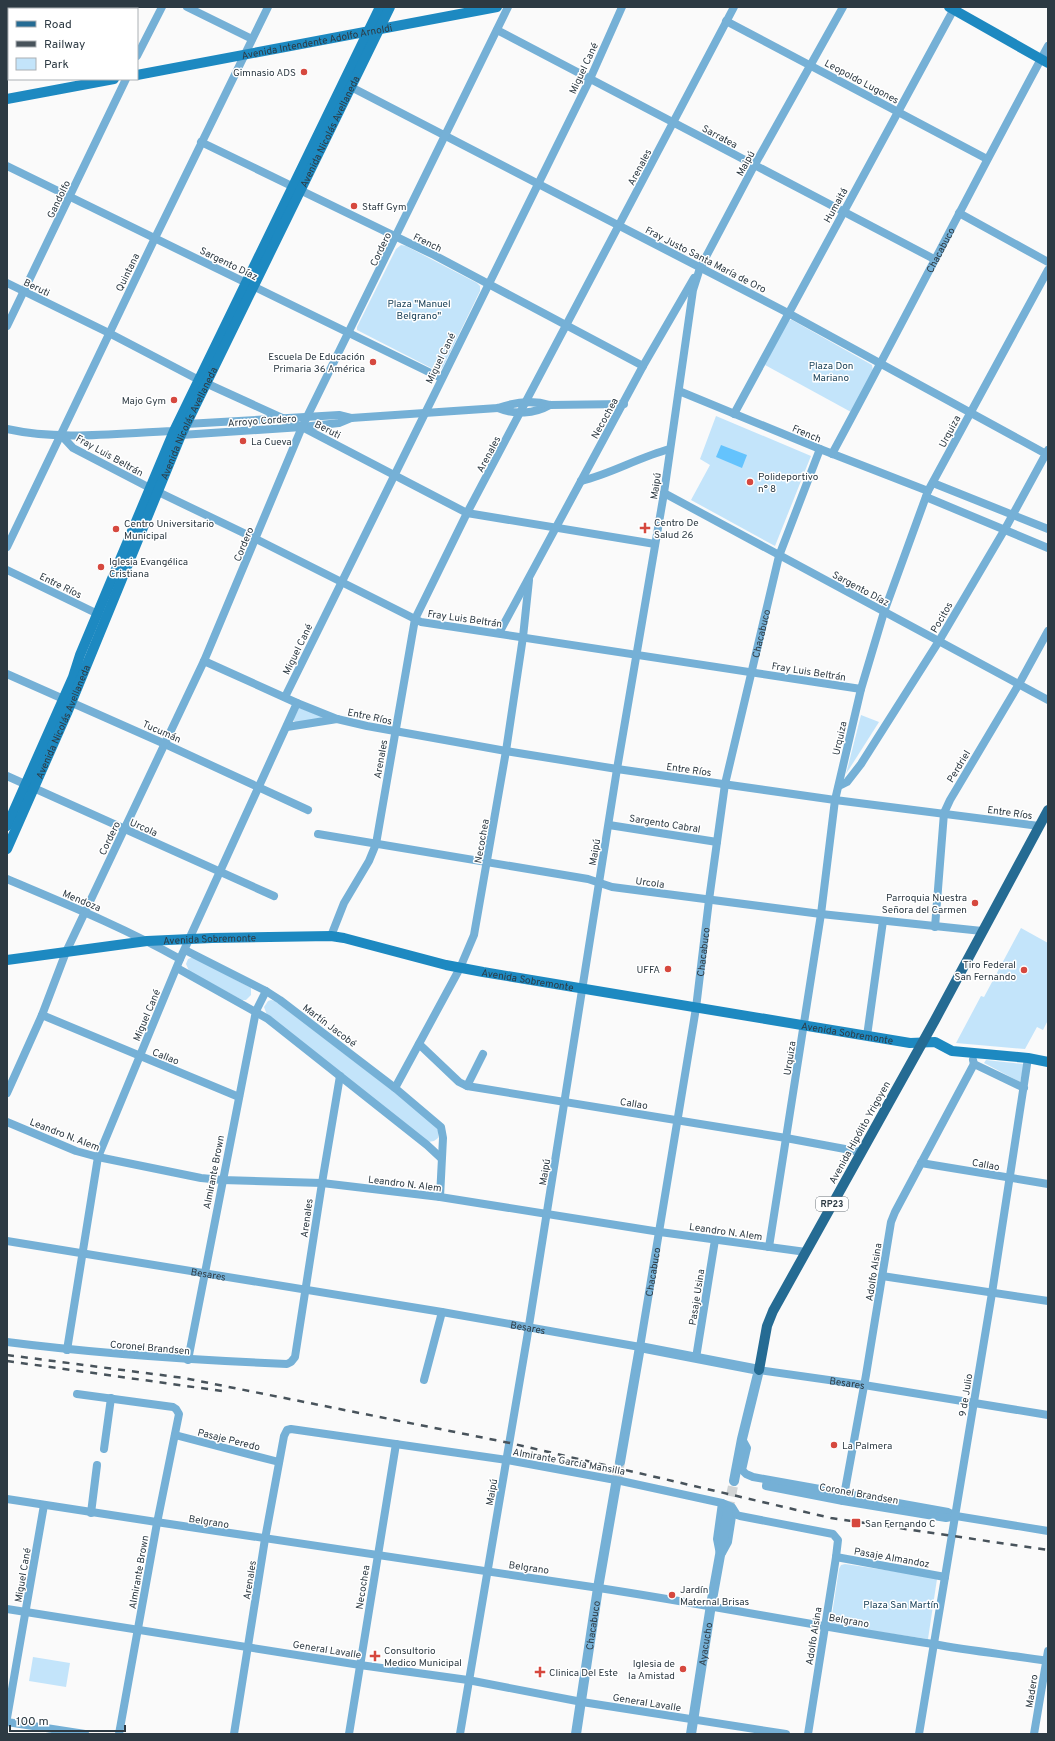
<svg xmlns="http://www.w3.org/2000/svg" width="1055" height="1741" font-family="Overpass,sans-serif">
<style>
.green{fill:#c3e4fa}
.water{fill:#64c3fd}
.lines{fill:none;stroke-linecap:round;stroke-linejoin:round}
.tertiary-tunnel{stroke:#d1d4d5;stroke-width:10;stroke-dasharray:10 5;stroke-linecap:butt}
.minor{stroke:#75b0d6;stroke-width:8}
.tertiary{stroke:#75b0d6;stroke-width:10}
.secondary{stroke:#1d89c1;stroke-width:10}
.primary{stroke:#256b93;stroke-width:10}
.rail{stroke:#48535b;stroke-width:2.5;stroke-dasharray:7 7;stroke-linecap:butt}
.poi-dot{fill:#d6483e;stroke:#fff;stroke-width:1.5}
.labels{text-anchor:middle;stroke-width:3;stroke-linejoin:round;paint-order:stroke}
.shield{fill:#fff;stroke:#6c757b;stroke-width:1}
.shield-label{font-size:9px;font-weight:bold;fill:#2d3a43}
.street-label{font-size:10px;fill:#2d3a43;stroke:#fff}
.poi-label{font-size:10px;fill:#2d3a43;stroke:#fff;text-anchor:start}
.park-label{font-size:10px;fill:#133c54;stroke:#fff}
</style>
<rect width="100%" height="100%" fill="#fafafa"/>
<!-- green -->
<g class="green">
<polygon points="401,245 406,246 477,283 480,286 480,291 443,367 440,370 435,370 357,330 357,327 396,249"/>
<polygon points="790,320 792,320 872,365 873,371 851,412 765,365 787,322"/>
<polygon points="716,416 811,456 775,546 691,500 710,465 700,459"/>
<polygon points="299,708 321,716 321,719 296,723 293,720"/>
<polygon points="861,715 879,722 846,774"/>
<polygon points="1021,928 1048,943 1048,1020 1043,1030 1037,1027 1025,1049 956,1043 981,996 984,997"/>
<polygon points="193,957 251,988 251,995 246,1000 242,1000 189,971 186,964 188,959"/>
<polygon points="271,1000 275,1001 389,1088 438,1128 438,1138 434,1141 428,1142 267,1015 264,1007 268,1001"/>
<polygon points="986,1060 1023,1064 1024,1066 1020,1082 984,1063"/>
<polygon points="845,1564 932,1577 937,1579 928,1639 832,1625 831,1621 839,1569 841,1565"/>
<polygon points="33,1657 70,1663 66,1687 29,1681"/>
</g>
<!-- water -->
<polygon class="water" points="721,445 747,455 742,468 716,457"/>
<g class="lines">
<!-- tertiary-tunnel -->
<g class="tertiary-tunnel">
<polyline points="616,1484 620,1462"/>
<polyline points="728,1511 734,1481"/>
</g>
<!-- minor -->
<g class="minor">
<polyline points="187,7 252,39"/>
<polyline points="38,9 39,7"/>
<polyline points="726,21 987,159"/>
<polyline points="497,30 934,259"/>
<polyline points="137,56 162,7"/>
<polyline points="7,74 9,69"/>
<polyline points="351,87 788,313 1048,455"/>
<polyline points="201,142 434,255 643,366"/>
<polyline points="7,166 441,378"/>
<polyline points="959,213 1048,262"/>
<polyline points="7,283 109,333 199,380 302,427 467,513 655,544"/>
<polyline points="7,326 126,79"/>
<polyline points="679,391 820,449 928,491"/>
<path d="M498,408C515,415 534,414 550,405"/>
<polyline points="734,414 955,7"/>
<path d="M7,429C61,441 119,433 174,431L186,424L339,415L351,418"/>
<path d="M178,433L181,435L302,427L339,423L351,418L498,408C515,402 533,400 550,405L624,404"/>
<polyline points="61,435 73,448 150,488 256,539 421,622 861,689"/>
<path id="s1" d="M832,454C905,319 975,181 1048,46"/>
<path d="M581,481C611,474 639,457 670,449"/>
<polyline points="933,483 1048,529"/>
<polyline points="664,493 1048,700"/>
<polyline points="926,497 1048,548"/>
<polyline points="7,547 155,238 268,7"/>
<polyline points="7,570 102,616"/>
<polyline points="499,633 643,366 694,278"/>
<polyline points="204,661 297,703 337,719 367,726 506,751 617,769 835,800 1039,826"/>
<polyline points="7,674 165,744 308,810"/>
<polyline points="285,697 590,79 622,7"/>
<polyline points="287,727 337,719"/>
<polyline points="7,776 274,896"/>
<polyline points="839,786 847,782 861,764 939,641 1005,529 1048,450"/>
<polyline points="609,825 717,842"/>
<polyline points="318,834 588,879 612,887 821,914 982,931"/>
<path d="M7,879C66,904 125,928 180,959"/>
<polyline points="935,927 944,813 950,800 1019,684 1048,631"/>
<polyline points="331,936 344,903 369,861 376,844 415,619 467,513 734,7"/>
<polyline points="185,950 266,991 280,1000 395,1088 441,1127 443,1138 440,1197"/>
<polyline points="177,968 268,1019 427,1145 441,1158"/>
<polyline points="42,1015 239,1097"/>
<polyline points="867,1036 883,921"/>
<polyline points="419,1044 459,1082 467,1086 786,1138 861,1152"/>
<polyline points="973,1060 974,1064 1024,1088"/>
<polyline points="467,1086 483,1054"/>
<polyline points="395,1088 460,968 474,935 506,751 523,637 529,580"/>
<polyline points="7,1093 42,1015 66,952 204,661 302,427 508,7"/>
<polyline points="7,1122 76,1151 98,1157 201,1178 222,1180 322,1183 440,1197 660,1232 806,1252"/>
<polyline points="921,1163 1048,1184"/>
<path id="s2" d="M7,1241L442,1312L640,1347L696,1008L709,900L725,784L779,556L820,449"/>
<polyline points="769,1247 821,914 835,800 861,689 884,612 928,491 1048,270"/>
<polyline points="882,1276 1048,1301"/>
<path d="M7,1342C100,1354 193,1360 287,1364L291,1362L295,1357L322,1183L340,1076"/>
<polyline points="67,1350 98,1157 180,959 297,703"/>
<polyline points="696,1358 715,1240"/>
<polyline points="188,1360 256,1011 266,991"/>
<path id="s3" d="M759,1370L864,1385L1048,1415"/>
<polyline points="424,1380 442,1312"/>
<polyline points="77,1394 173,1407 176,1409 179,1414 157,1523 119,1734"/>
<polyline points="175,1435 279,1462"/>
<polyline points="742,1439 747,1448 742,1470 746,1474 753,1477 948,1512 956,1516 1048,1531"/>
<polyline points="104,1449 111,1398"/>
<polyline points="767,1480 766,1486 843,1501 946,1518 956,1516"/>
<path d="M7,1499C204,1530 401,1558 599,1588C710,1605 821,1627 933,1644C971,1651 1010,1655 1048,1661"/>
<polyline points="843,1501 866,1375 891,1222 895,1212 974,1064"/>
<polyline points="91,1513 97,1465"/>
<polyline points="722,1553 728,1542 733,1510"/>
<polyline points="720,1554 717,1539 722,1503"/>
<polyline points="836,1557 945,1577"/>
<polyline points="7,1609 360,1665 468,1680 582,1702 786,1734"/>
<polyline points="7,1718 44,1505"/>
<polyline points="7,1722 85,1734"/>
<polyline points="234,1734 265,1539 284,1436 287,1430 291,1429 507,1460 621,1481 722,1503 732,1507 737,1515 740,1516 833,1534 838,1540 836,1557 808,1734"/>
<polyline points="349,1734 396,1444"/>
<polyline points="460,1734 527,1338 617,769 664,493 693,290 700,268 754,166 843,7"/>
<polyline points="919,1734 992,1293 1028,1058"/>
<polyline points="1034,1734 1048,1651"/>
</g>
<!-- tertiary -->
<g class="tertiary">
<polyline points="620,1462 640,1347 759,1370 742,1439 734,1481"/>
<path id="s4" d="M576,1734L598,1588L616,1484"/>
<path id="s5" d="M691,1734L711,1605L728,1511"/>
</g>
<!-- secondary -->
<g class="secondary">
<polyline points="949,7 1048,63"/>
<path id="s6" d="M137,75L497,7"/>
<polyline points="7,99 114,79"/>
<polyline points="7,826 73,677 80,655 174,431 380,7"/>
<path id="s7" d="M7,849L67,713L181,435L390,7"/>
<path id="s8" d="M7,960L147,941L212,938L331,936L344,938L446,965L483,972L910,1043L935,1042L952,1051L1028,1058L1048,1062"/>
</g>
<!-- primary -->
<polyline class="primary" points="759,1370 767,1326 773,1311 935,1020 1048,810"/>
<!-- rail -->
<g class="rail">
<polyline points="7,1355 184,1378 510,1443 831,1518 1048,1550"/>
<polyline points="7,1361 222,1391"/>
</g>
</g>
<!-- markers -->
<g class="poi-dot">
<circle cx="304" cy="72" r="4"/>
<circle cx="354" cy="206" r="4"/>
<circle cx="373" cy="362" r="4"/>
<circle cx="174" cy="400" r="4"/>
<circle cx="243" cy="441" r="4"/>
<circle cx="750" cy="482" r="4"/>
<path d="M643 522h4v4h4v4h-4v4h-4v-4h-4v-4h4z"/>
<circle cx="116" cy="529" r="4"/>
<circle cx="101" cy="567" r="4"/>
<circle cx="975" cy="903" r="4"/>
<circle cx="668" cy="969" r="4"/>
<circle cx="1024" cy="970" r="4"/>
<circle cx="834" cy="1445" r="4"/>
<rect x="851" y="1518" width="10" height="10" rx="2"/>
<circle cx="672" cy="1595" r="4"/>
<path d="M373 1650h4v4h4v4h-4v4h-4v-4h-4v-4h4z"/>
<circle cx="683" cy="1669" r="4"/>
<path d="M538 1666h4v4h4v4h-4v4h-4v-4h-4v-4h4z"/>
</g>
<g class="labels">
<!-- shield labels -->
<rect class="shield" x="816" y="1197" width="32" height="14" rx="3"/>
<g class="shield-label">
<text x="832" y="1207">RP23</text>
</g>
<!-- street labels -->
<g class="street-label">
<text dy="4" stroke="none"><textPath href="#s6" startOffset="183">Avenida Intendente Adolfo Arnoldi</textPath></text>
<text transform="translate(583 68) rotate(-65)" y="4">Miguel Cané</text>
<text transform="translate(862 81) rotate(28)" y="4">Leopoldo Lugones</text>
<text dy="4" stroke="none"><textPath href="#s7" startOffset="787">Avenida Nicolás Avellaneda</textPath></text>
<text transform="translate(720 136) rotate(28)" y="4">Sarratea</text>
<text transform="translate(745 163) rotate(-61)" y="4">Maipú</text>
<text transform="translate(639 167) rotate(-62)" y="4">Arenales</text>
<text transform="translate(58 199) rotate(-64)" y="4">Gandolfo</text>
<text transform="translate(835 205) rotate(-61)" y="4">Humaitá</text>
<text transform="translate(428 242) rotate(26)" y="4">French</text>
<text transform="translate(380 249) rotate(-64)" y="4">Cordero</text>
<text dy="4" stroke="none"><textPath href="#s1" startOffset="231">Chacabuco</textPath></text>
<text transform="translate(706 259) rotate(27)" y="4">Fray Justo Santa María de Oro</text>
<text transform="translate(229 263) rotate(26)" y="4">Sargento Díaz</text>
<text transform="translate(127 272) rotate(-64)" y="4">Quintana</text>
<text transform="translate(37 287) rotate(26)" y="4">Beruti</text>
<text transform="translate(440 358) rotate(-64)" y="4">Miguel Cané</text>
<text transform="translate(604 418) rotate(-61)" y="4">Necochea</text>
<text transform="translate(262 420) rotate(-4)" y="4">Arroyo Cordero</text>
<text dy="4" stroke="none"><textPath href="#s7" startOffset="463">Avenida Nicolás Avellaneda</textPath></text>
<text transform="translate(328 429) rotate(27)" y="4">Beruti</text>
<text transform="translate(949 431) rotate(-62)" y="4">Urquiza</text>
<text transform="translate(807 433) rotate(23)" y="4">French</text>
<text transform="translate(488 454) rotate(-62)" y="4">Arenales</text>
<text transform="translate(110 455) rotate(29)" y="4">Fray Luis Beltrán</text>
<text transform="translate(655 486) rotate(-82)" y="4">Maipú</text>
<text transform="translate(243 544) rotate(-67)" y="4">Cordero</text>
<text transform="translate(61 585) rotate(26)" y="4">Entre Ríos</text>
<text transform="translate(861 588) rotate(28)" y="4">Sargento Díaz</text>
<text transform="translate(941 617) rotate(-60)" y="4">Pocitos</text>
<text transform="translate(465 618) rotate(8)" y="4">Fray Luis Beltrán</text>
<text dy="4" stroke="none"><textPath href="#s2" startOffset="1366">Chacabuco</textPath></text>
<text transform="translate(297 649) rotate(-64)" y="4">Miguel Cané</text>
<text transform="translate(809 671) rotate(9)" y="4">Fray Luis Beltrán</text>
<text transform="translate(370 716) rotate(12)" y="4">Entre Ríos</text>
<text dy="4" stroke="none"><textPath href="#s7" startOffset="139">Avenida Nicolás Avellaneda</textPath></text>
<text transform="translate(162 731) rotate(24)" y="4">Tucumán</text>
<text transform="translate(839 738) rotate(-77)" y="4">Urquiza</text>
<text transform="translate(380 759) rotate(-80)" y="4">Arenales</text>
<text transform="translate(958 766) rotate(-59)" y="4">Perdriel</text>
<text transform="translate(689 769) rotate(8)" y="4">Entre Ríos</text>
<text transform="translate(1010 812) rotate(8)" y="4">Entre Ríos</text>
<text transform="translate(665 823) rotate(9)" y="4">Sargento Cabral</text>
<text transform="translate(144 827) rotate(24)" y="4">Urcola</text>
<text transform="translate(109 838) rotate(-64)" y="4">Cordero</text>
<text transform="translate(481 841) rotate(-80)" y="4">Necochea</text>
<text transform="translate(594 852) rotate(-80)" y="4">Maipú</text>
<text transform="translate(650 882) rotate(8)" y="4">Urcola</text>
<text transform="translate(82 900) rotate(23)" y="4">Mendoza</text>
<text dy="4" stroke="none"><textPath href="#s8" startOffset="204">Avenida Sobremonte</textPath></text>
<text dy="4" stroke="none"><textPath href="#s2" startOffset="1042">Chacabuco</textPath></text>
<text dy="4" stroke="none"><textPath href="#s8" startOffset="527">Avenida Sobremonte</textPath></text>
<text transform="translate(146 1015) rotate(-67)" y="4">Miguel Cané</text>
<text transform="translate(330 1025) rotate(37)" y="4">Martín Jacobé</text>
<text dy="4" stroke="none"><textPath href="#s8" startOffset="851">Avenida Sobremonte</textPath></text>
<text transform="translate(166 1056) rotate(22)" y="4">Callao</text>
<text transform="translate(789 1058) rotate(-81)" y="4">Urquiza</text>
<text transform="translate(634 1103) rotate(9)" y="4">Callao</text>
<text transform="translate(859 1132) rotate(-61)" y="4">Avenida Hipólito Yrigoyen</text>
<text transform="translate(65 1134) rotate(21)" y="4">Leandro N. Alem</text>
<text transform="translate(986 1164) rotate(10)" y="4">Callao</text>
<text transform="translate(213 1172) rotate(-79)" y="4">Almirante Brown</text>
<text transform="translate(544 1172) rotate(-81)" y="4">Maipú</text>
<text transform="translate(405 1183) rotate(7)" y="4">Leandro N. Alem</text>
<text transform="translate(306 1218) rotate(-82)" y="4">Arenales</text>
<text transform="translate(726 1231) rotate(8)" y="4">Leandro N. Alem</text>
<text dy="4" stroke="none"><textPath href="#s2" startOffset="718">Chacabuco</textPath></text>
<text transform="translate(873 1272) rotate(-81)" y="4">Adolfo Alsina</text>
<text dy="4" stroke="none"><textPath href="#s2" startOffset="204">Besares</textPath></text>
<text transform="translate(696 1297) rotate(-81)" y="4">Pasaje Usina</text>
<text dy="4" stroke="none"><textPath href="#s2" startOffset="528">Besares</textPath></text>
<text transform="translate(150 1347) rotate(5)" y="4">Coronel Brandsen</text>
<text dy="4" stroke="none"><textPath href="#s3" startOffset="89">Besares</textPath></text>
<text transform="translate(965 1395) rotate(-81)" y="4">9 de Julio</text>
<text transform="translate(229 1439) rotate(14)" y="4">Pasaje Peredo</text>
<text transform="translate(569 1461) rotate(10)" y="4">Almirante García Mansilla</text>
<text transform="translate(491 1492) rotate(-80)" y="4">Maipú</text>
<text transform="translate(859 1493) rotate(10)" y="4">Coronel Brandsen</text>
<text transform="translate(209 1521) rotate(9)" y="4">Belgrano</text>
<text transform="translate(892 1557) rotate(10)" y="4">Pasaje Almandoz</text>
<text transform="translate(529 1567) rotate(8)" y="4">Belgrano</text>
<text transform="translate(138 1572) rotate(-80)" y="4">Almirante Brown</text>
<text transform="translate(22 1575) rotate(-80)" y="4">Miguel Cané</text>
<text transform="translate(249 1580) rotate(-81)" y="4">Arenales</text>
<text transform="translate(362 1587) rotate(-81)" y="4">Necochea</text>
<text transform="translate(849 1620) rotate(10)" y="4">Belgrano</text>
<text dy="4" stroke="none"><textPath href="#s4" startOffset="110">Chacabuco</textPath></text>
<text transform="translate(813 1636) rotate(-81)" y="4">Adolfo Alsina</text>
<text dy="4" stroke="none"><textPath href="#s5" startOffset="91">Ayacucho</textPath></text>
<text transform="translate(327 1649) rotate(9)" y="4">General Lavalle</text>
<text transform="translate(1031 1691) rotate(-81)" y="4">Madero</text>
<text transform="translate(647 1702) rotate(9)" y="4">General Lavalle</text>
</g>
<!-- poi labels -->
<g class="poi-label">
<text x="296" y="76" text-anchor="end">Gimnasio ADS</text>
<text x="362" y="210">Staff Gym</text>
<text x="365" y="360" text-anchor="end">Escuela De Educación<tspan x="365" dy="12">Primaria 36 América</tspan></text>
<text x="166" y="404" text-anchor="end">Majo Gym</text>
<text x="251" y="445">La Cueva</text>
<text x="758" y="480">Polideportivo<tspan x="758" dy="12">n° 8</tspan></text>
<text x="654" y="526">Centro De<tspan x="654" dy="12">Salud 26</tspan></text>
<text x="124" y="527">Centro Universitario<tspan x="124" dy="12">Municipal</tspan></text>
<text x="109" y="565">Iglesia Evangélica<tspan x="109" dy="12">Cristiana</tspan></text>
<text x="967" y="901" text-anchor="end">Parroquia Nuestra<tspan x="967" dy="12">Señora del Carmen</tspan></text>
<text x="1016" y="968" text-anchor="end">Tiro Federal<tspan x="1016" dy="12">San Fernando</tspan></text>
<text x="660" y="973" text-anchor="end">UFFA</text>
<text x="842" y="1449">La Palmera</text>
<text x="865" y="1527">San Fernando C</text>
<text x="680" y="1593">Jardín<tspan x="680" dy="12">Maternal Brisas</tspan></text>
<text x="384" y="1654">Consultorio<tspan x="384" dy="12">Medico Municipal</tspan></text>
<text x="675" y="1667" text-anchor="end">Iglesia de<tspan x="675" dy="12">la Amistad</tspan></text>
<text x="549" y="1676">Clinica Del Este</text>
</g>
<!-- park labels -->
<g class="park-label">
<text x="419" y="307">Plaza "Manuel<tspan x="419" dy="12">Belgrano"</tspan></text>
<text x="831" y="369">Plaza Don<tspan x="831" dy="12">Mariano</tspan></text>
<text x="901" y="1608">Plaza San Martín</text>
</g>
</g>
<!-- border -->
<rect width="1055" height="1741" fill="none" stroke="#2d3a43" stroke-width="16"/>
<!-- legend -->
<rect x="8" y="8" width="130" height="72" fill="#ffffff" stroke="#abb0b4"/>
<rect x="16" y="21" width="20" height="6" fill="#256b93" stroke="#abb0b4"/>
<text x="44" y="28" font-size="12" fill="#2d3a43">Road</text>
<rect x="16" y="41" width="20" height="6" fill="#48535b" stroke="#abb0b4"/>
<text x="44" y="48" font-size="12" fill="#2d3a43">Railway</text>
<rect x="16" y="58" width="20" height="12" fill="#c3e4fa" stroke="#abb0b4"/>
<text x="44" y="68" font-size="12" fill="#2d3a43">Park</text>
<!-- scale -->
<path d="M10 1725v6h115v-6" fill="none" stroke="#2d3a43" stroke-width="2"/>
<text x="16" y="1725" font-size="12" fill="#2d3a43" stroke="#ffffff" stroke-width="3" paint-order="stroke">100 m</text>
</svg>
